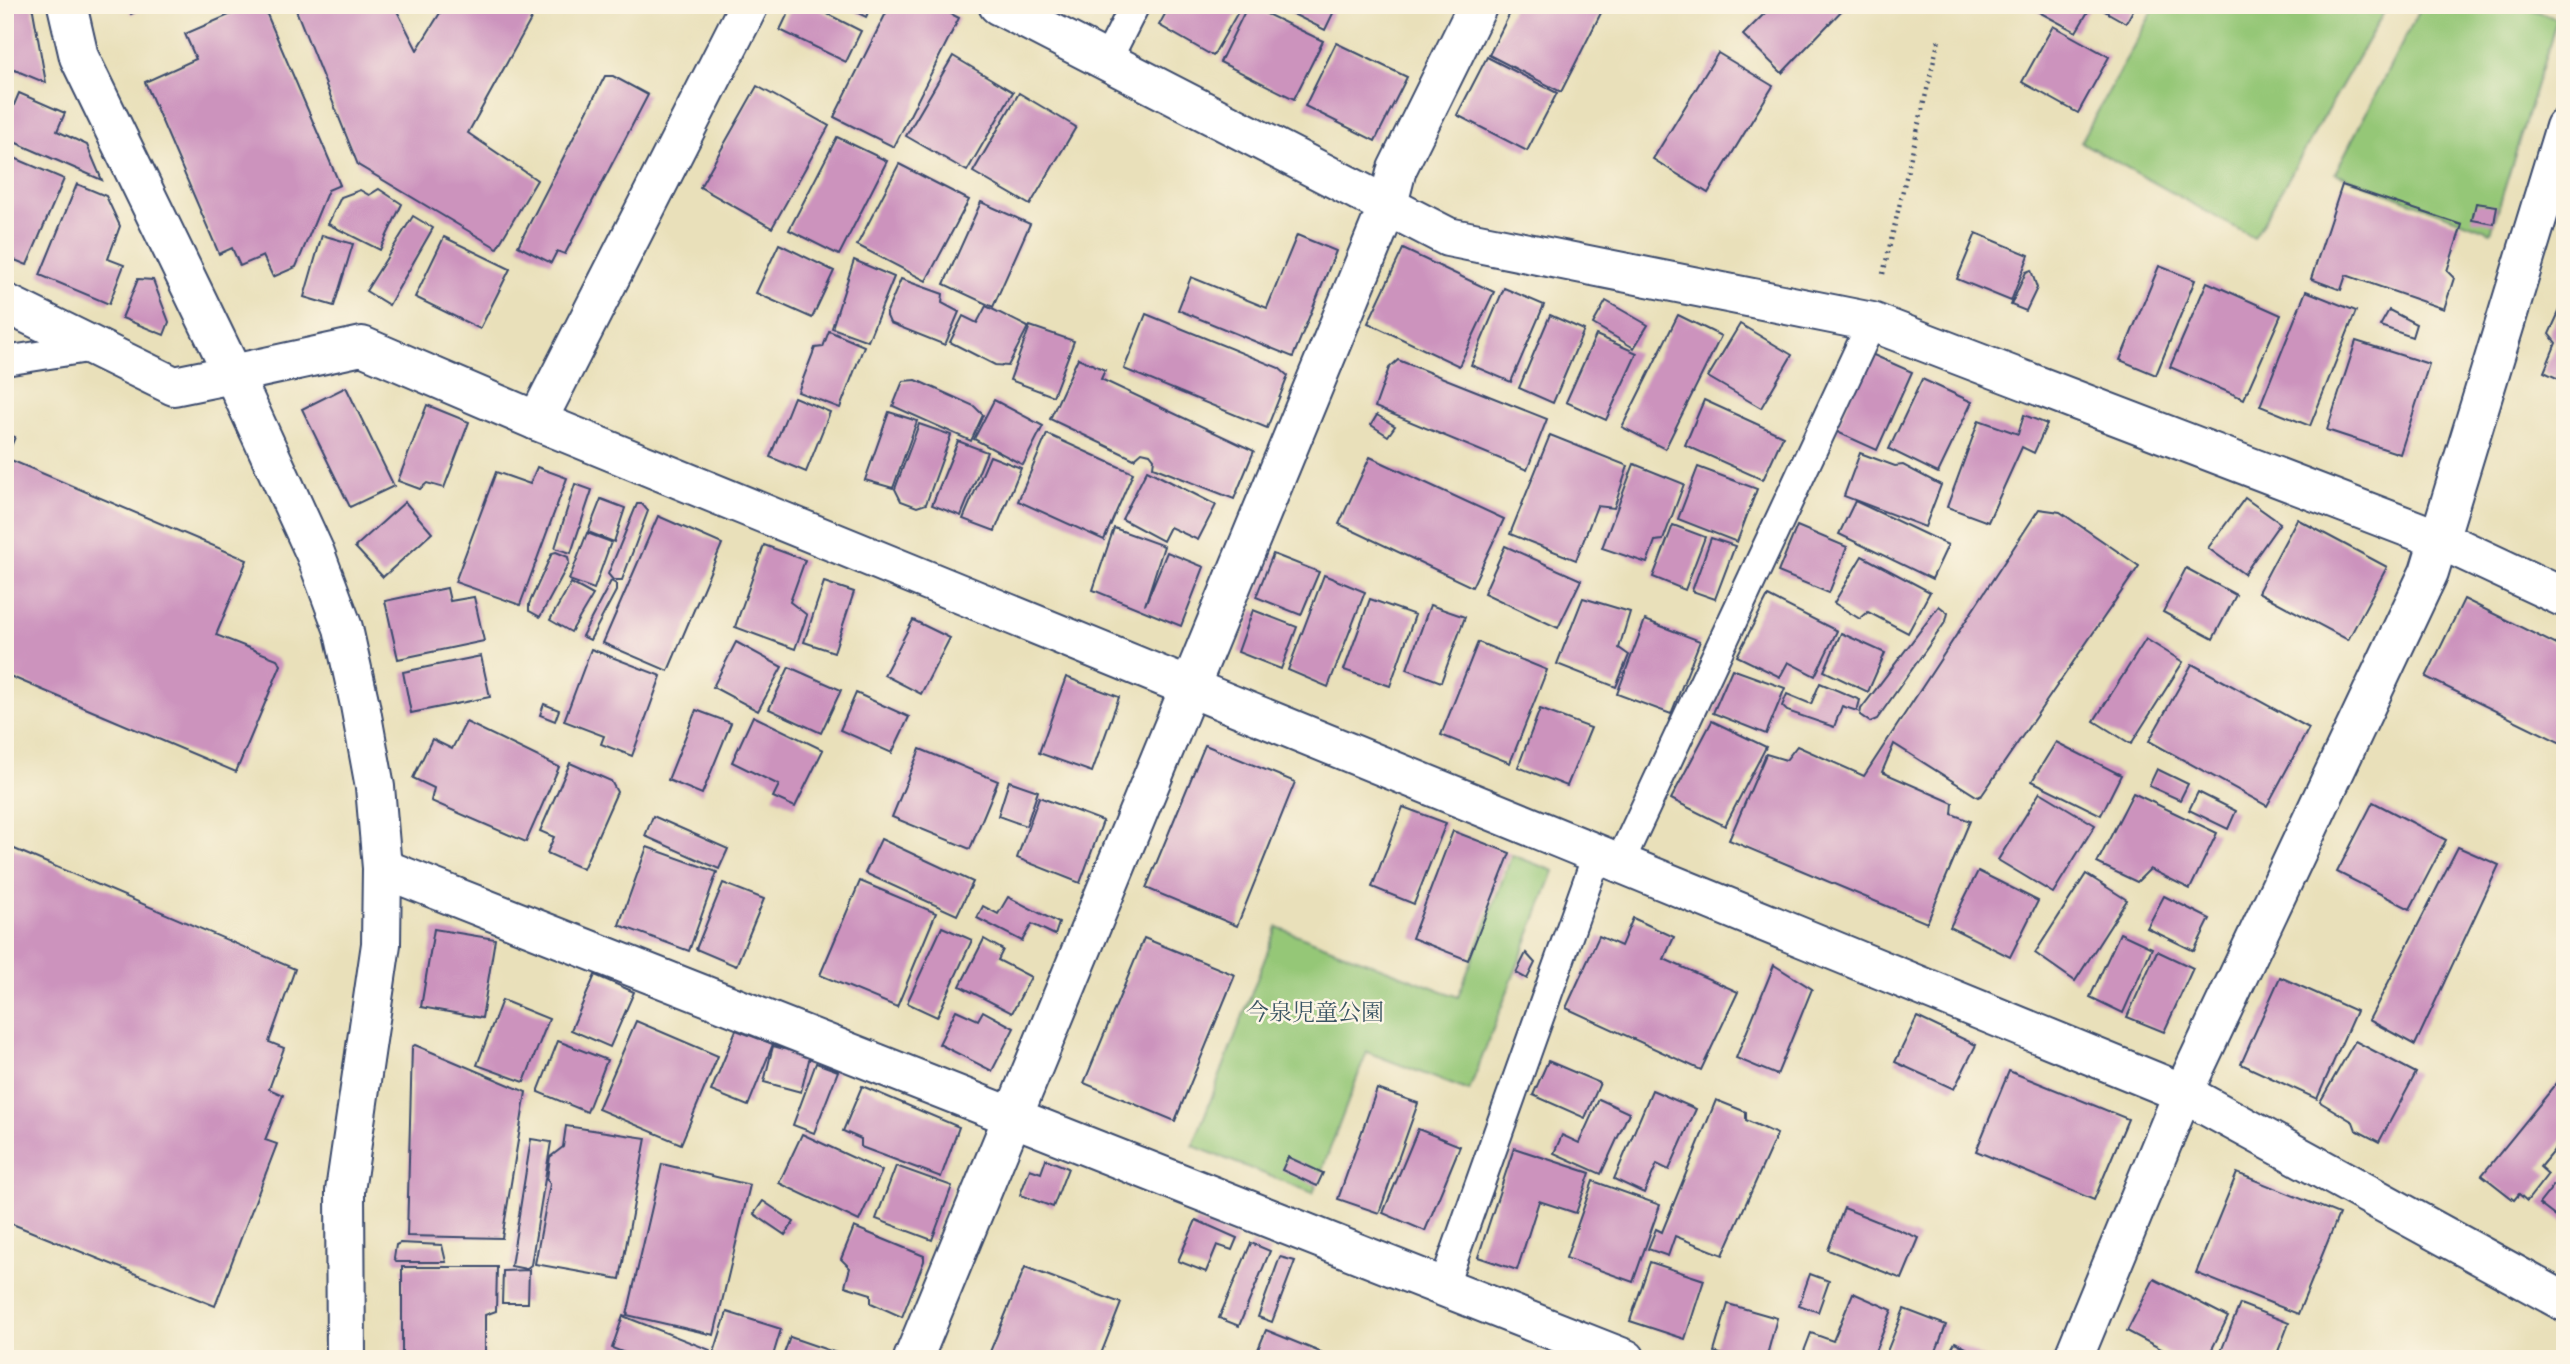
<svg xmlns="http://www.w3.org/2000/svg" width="2570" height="1364" font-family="'Libre Bodoni','Noto Serif JP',serif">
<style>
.green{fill:#95c777;stroke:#587b6a;stroke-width:2}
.building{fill:#cc93bd}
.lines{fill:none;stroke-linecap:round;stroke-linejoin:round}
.service-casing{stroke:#3a4a6c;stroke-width:32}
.minor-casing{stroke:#3a4a6c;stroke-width:42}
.tertiary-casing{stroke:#3a4a6c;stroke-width:42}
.path{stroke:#3a4a6c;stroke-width:4.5;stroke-dasharray:2 5;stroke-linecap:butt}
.service{stroke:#fff;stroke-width:28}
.minor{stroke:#fff;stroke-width:38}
.tertiary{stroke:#fff;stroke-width:38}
.labels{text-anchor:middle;stroke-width:5;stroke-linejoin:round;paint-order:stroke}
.park-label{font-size:23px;fill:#3a5564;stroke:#fcf5e5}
</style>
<rect width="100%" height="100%" fill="#fcf5e5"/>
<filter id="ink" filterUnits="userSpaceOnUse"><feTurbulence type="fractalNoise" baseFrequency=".0143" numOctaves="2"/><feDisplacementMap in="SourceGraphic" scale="14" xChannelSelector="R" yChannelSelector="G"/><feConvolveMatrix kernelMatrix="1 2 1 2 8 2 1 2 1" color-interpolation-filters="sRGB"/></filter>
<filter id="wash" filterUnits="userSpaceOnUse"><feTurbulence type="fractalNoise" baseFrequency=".00686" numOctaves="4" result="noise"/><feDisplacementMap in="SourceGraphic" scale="28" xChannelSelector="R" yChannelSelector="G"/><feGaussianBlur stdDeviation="1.57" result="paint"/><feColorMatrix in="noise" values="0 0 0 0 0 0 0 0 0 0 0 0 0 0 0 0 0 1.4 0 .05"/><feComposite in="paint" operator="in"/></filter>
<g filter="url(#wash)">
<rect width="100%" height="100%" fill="#e9e0ba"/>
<!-- green -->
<g class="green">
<polygon points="2156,5 2388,5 2254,238 2081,142"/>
<polygon points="2422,5 2522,5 2557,19 2491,232 2335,173"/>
<polygon points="1512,855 1554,871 1469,1091 1367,1052 1313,1193 1193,1146 1277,927 1458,997"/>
</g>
<g id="blocks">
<!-- building -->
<g class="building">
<polygon points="5,5 32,5 46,83 5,66"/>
<polygon points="127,5 150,5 131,14"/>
<polygon points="252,5 263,5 340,185 328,190 296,267 273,277 263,256 240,266 232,248 219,254 145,82 196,59 185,34"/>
<polygon points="294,5 394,5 417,50 445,5 539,5 468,133 537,180 497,248 358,165"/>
<polygon points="792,5 810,5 861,31 846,62 780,30"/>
<polygon points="842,5 872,5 866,17"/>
<polygon points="890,5 934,5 959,18 894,147 834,117"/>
<polygon points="1170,5 1242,5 1213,56 1159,25"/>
<polygon points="1248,5 1323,41 1294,99 1220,62"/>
<polygon points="1275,5 1337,5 1325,30"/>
<polygon points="1514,5 1605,5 1561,92 1489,55"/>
<polygon points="1773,5 1847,5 1782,73 1743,35"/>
<polygon points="2040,5 2092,5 2076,32 2037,11"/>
<polygon points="2094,5 2136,5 2126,23"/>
<polygon points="2053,26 2109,57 2078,113 2022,82"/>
<polygon points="1336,43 1407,77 1375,141 1305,106"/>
<polygon points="1718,53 1773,86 1708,193 1653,159"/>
<polygon points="953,56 1013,92 967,171 906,136"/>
<polygon points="1487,57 1557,93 1527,151 1457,115"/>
<polygon points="605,76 613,76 648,95 565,254 557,251 551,263 518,246"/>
<polygon points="757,86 829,126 772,228 700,187"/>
<polygon points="19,93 65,113 57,131 87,145 102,180 5,138 5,126"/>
<polygon points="1019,93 1076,127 1030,205 973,172"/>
<polygon points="837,137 887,161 839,255 789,230"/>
<polygon points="5,154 64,179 27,265 5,256"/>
<polygon points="899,164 969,200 926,281 857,245"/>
<polygon points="77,184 106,196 120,226 108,259 124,265 109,304 40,275"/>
<polygon points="2342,185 2462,225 2447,271 2454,278 2444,309 2346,275 2341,290 2311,279"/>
<polygon points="379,189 402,204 380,250 328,224 341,197 360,190 369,195"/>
<polygon points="981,202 1030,224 993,307 944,284"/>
<polygon points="2476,203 2497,206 2494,224 2472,220"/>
<polygon points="413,216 433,228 389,305 366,291"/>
<polygon points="1976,233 2029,255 2011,301 1957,279"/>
<polygon points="322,235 353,244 334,306 304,297"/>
<polygon points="1297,235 1336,251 1293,357 1178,310 1191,277 1267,308"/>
<polygon points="444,237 510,269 480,329 415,297"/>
<polygon points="779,244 834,271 812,318 756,293"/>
<polygon points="1403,249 1494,292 1459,366 1368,323"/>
<polygon points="854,260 894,277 868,341 832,328"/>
<polygon points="2159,266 2195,280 2156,375 2120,360"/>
<polygon points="2031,270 2037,288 2026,311 2011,305 2026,272"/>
<polygon points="138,279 153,280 169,322 164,335 122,318"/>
<polygon points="901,279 943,294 942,303 959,312 945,345 890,323 886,314"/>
<polygon points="2207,282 2281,315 2244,399 2170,367"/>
<polygon points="1504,288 1544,305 1511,382 1471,365"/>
<polygon points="2306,291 2356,311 2310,426 2260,406"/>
<polygon points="2565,299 2565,382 2544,372 2556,343 2549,334"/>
<polygon points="1606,301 1648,325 1634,348 1593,324"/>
<polygon points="986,306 1028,327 1008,366 995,365 950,342 963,316 977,323"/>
<polygon points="2389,310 2416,324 2412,337 2380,326"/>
<polygon points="1146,314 1279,368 1288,376 1267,428 1124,369"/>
<polygon points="1550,315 1584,330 1553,403 1519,388"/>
<polygon points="1678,315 1721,336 1665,449 1622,427"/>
<polygon points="1740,324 1792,355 1761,408 1708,377"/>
<polygon points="1030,326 1074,341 1053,396 1010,380"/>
<polygon points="829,331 864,346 840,408 798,392 815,348 823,347"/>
<polygon points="1596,335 1637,353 1606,420 1566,402"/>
<polygon points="2356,341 2429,364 2400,454 2327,430"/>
<polygon points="1869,353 1912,372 1877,450 1835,431"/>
<polygon points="1078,358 1105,370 1101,379 1254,451 1234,499 1153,467 1154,459 1150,454 1142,452 1134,459 1050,419"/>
<polygon points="1398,360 1547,419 1527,470 1375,407 1389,368"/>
<polygon points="1922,379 1972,402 1938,473 1889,449"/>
<polygon points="916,380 974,406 983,415 971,441 893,406 903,381"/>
<polygon points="346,387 394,486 350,507 302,409"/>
<polygon points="794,397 830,412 806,472 770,457"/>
<polygon points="994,400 1043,426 1023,465 974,439"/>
<polygon points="1704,400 1783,436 1763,480 1685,445"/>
<polygon points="427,405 469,422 444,488 427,483 420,489 398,481"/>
<polygon points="889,412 917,421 893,488 865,480"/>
<polygon points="1377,415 1395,426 1388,436 1371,425"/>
<polygon points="2024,415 2047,424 2034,453 2022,447 1988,522 1947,507 1979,420 2018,434"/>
<polygon points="919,424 951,435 926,504 917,507 901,501 895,489"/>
<polygon points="5,433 15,437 6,458 247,560 216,635 277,659 281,665 236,772 5,674"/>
<polygon points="1047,434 1133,473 1104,540 1018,501"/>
<polygon points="1550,435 1628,466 1614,508 1597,506 1576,560 1510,534"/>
<polygon points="958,441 987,452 961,516 932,505"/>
<polygon points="1860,453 1895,466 1903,465 1941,485 1925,527 1844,496"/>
<polygon points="990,456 1021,468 995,531 963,519"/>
<polygon points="1370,457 1504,519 1472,587 1339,524"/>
<polygon points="1634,464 1684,484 1663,540 1655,541 1647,563 1602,548"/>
<polygon points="537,467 567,478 520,605 455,582 496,472 530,484"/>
<polygon points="1698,467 1757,489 1737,542 1678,519"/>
<polygon points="1147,470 1216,505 1198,540 1170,527 1163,541 1122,519"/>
<polygon points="575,484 592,490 571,553 555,548"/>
<polygon points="2245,498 2280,523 2244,574 2208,548"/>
<polygon points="601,499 625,508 614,542 588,532"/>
<polygon points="1855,501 1948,545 1932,579 1839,534"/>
<polygon points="405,502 432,533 383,577 355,547"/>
<polygon points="637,504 642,504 648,511 622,580 613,580 608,574"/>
<polygon points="2039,509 2060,512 2139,566 1982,795 1978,797 1894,744 1882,772 1953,803 1952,814 1970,821 1927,923 1729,840 1766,754 1786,760 1797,746 1864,776"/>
<polygon points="658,516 722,544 668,671 603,643"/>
<polygon points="2297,519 2387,567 2348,640 2258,592"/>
<polygon points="1673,525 1705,537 1685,590 1653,577"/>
<polygon points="1797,526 1847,547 1829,593 1778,572"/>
<polygon points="1114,528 1164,546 1145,605 1167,552 1204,567 1181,626 1093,590"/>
<polygon points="587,533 611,542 594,589 569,580"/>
<polygon points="1711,538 1735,546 1715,599 1692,591"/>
<polygon points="764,545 805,560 790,602 807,615 795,649 735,627"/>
<polygon points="1505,546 1581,580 1558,628 1484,593"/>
<polygon points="556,552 568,557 569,563 540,617 529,611 529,604 552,553"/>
<polygon points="1273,554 1319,572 1301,615 1256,597"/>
<polygon points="1862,556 1930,592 1908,633 1868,612 1860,619 1834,603"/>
<polygon points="2186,568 2236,595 2213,639 2163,612"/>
<polygon points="1324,575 1365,592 1328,687 1288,670"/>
<polygon points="611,581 616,584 616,591 590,640 582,636"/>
<polygon points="824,582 854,592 834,652 804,642"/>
<polygon points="571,583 593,595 571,632 550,620"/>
<polygon points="447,588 450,601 474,597 484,641 398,659 385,601"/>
<polygon points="1768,596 1837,631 1815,676 1788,662 1780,677 1737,656"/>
<polygon points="1583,598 1630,612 1619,648 1629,655 1616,687 1557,664"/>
<polygon points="1370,599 1415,615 1390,686 1344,670"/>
<polygon points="2464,599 2565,649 2565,745 2426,677"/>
<polygon points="1430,605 1465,617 1441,682 1407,669"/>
<polygon points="1939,606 1948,613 1946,621 1877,719 1870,722 1860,715 1861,709"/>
<polygon points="1253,610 1297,627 1281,669 1238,652"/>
<polygon points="913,620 950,638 921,694 884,675"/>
<polygon points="1645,620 1700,641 1671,714 1617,694"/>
<polygon points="1841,633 1885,653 1868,692 1824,671"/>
<polygon points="2146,639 2183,662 2131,744 2094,721"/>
<polygon points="736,642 782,667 758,711 713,687"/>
<polygon points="1478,642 1547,670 1510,763 1441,735"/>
<polygon points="591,649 661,676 632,756 601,744 604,736 564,721"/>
<polygon points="481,656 490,697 411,713 403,672"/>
<polygon points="2192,664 2309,728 2267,806 2149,741"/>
<polygon points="789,667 841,690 821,733 769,709"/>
<polygon points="1732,669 1785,688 1766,734 1713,713"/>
<polygon points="1066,677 1119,697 1092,772 1039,753"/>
<polygon points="1820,683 1860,700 1857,711 1842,706 1834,727 1787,711 1782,706 1787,694 1811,704"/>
<polygon points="856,693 909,717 892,753 840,730"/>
<polygon points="544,704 559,710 555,721 540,715"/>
<polygon points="1540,709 1591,728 1567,786 1518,767"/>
<polygon points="696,710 731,723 702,794 668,780"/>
<polygon points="753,716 823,750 795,807 773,797 779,785 732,762"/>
<polygon points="1712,721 1766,747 1725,826 1671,799"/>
<polygon points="466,722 559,767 526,842 431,801 434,788 413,778 432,739 452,749"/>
<polygon points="2056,742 2121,775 2101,815 2032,781"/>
<polygon points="1205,745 1295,782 1237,926 1146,888"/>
<polygon points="920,749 998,781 970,849 892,817"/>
<polygon points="570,763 611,781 617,792 583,869 547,853 554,837 540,831"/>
<polygon points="2157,769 2188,784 2180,800 2149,786"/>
<polygon points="1009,781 1038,791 1026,826 998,816"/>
<polygon points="2040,792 2095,825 2053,893 1998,860"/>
<polygon points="2198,792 2236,811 2228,829 2189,810"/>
<polygon points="2133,793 2217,833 2190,889 2150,869 2137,882 2097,863"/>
<polygon points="1039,797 1103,821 1080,883 1017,858"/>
<polygon points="2373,802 2446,840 2410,909 2337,872"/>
<polygon points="1403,807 1446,823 1414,904 1372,887"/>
<polygon points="653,816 728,849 719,869 645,836"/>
<polygon points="1453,831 1510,853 1468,960 1412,938"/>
<polygon points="881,839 973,882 957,915 865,873"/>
<polygon points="5,845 295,969 269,1042 284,1048 269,1089 283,1095 265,1140 277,1144 215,1306 5,1221"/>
<polygon points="647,847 717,872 689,951 619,925"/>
<polygon points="2458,847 2499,865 2415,1045 2369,1020"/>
<polygon points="1978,871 2038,901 2010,957 1950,927"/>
<polygon points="2086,874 2127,900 2075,981 2035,953"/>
<polygon points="860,881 936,913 897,1007 820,975"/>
<polygon points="723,883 764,899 736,966 696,949"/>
<polygon points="2164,896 2210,919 2194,951 2147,928"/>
<polygon points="1008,897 1059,923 1055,935 1032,924 1022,941 977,918 983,906 998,914"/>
<polygon points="1633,918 1674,937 1664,959 1738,992 1701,1070 1566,1008 1599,936 1621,946"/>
<polygon points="942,927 972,940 937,1017 907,1003"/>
<polygon points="434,929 495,939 482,1018 421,1007"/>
<polygon points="2120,933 2152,948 2123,1013 2090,997"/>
<polygon points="1144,938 1235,975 1175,1121 1084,1083"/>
<polygon points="984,939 1003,950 998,960 1031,977 1012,1013 960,986"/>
<polygon points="2157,951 2193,968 2164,1032 2127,1017"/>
<polygon points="1526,953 1535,963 1527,979 1516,973"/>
<polygon points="1774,965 1812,989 1777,1075 1736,1058"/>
<polygon points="595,975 634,992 610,1047 571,1030"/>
<polygon points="2280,977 2356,1011 2317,1099 2241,1064"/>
<polygon points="502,1000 549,1019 524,1082 477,1065"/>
<polygon points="956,1010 978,1020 983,1011 1014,1028 992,1071 939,1044"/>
<polygon points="1917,1017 1976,1045 1954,1089 1895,1062"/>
<polygon points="636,1021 718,1056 681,1144 598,1109"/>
<polygon points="736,1030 773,1044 748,1106 711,1091"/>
<polygon points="558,1041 607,1060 587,1112 538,1092"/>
<polygon points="2355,1041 2416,1073 2379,1142 2356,1130 2353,1122 2320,1102"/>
<polygon points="415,1045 526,1092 502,1238 407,1236 412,1047"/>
<polygon points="773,1046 810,1056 801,1092 764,1082"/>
<polygon points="1548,1061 1600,1083 1585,1118 1533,1095"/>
<polygon points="816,1063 838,1071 814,1133 793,1125"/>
<polygon points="2009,1071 2128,1119 2094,1200 1976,1151"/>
<polygon points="2565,1073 2565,1137 2540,1167 2548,1174 2527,1201 2519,1194 2514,1200 2482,1175"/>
<polygon points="862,1086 959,1127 941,1177 861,1147 861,1139 843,1131"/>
<polygon points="1377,1089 1418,1103 1379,1213 1338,1199"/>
<polygon points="1652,1090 1696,1109 1669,1170 1657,1164 1644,1193 1614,1179"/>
<polygon points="1599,1099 1629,1113 1601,1174 1554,1153 1562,1135 1579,1143"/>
<polygon points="1716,1100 1746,1112 1746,1120 1777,1134 1723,1255 1675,1236 1668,1256 1648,1249 1656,1229 1662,1232"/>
<polygon points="566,1126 646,1138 620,1279 535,1264 550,1184 547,1179 550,1157 563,1147"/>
<polygon points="1418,1129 1460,1146 1425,1231 1383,1213"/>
<polygon points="802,1134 882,1171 859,1221 779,1183"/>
<polygon points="531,1139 551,1142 531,1265 526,1269 511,1266"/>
<polygon points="1514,1148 1590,1173 1576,1213 1539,1201 1517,1270 1478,1257"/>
<polygon points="1288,1157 1323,1173 1317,1186 1282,1170"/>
<polygon points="1046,1159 1068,1168 1053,1207 1020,1195 1030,1169 1041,1173"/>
<polygon points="662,1164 750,1185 714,1335 627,1315"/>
<polygon points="896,1166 952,1186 932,1240 876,1219"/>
<polygon points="2565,1171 2565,1224 2539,1204"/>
<polygon points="2237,1173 2339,1214 2298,1314 2196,1273"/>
<polygon points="1593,1181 1660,1205 1633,1282 1566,1258"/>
<polygon points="763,1201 794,1222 785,1235 754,1214"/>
<polygon points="1844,1208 1919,1238 1902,1279 1828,1250"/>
<polygon points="1196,1220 1237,1238 1232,1250 1217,1245 1206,1272 1178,1261"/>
<polygon points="854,1227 924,1256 924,1261 902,1317 871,1303 871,1294 845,1286 850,1268 841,1259"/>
<polygon points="400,1243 442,1245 446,1262 397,1262 394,1258 396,1245"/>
<polygon points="1251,1243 1270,1251 1239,1326 1219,1318"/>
<polygon points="1280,1257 1295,1261 1272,1322 1258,1317"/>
<polygon points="1650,1262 1704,1280 1685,1339 1630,1321"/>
<polygon points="402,1267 497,1267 496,1311 485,1315 485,1359 402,1359"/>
<polygon points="1025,1267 1121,1303 1099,1359 987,1359"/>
<polygon points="529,1270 528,1303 502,1303 503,1271"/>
<polygon points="1810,1274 1829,1281 1818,1312 1799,1305"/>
<polygon points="2154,1279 2228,1317 2207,1359 2180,1359 2127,1331"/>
<polygon points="1853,1293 1892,1310 1872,1359 1801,1359 1811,1333 1833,1341"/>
<polygon points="1728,1304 1777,1318 1766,1359 1736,1359 1714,1352"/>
<polygon points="2240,1304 2289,1323 2275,1359 2218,1359"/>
<polygon points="1904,1309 1946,1325 1933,1359 1884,1359"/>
<polygon points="727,1312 781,1329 772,1359 712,1359"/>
<polygon points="623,1316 710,1350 707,1359 640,1359 612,1348"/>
<polygon points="1266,1330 1337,1359 1254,1359"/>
<polygon points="790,1337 851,1358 851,1359 782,1359"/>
<polygon points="1955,1342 1986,1359 1946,1359"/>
</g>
</g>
</g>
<g filter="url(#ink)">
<use href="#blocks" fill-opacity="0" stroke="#3a4a6c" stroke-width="2"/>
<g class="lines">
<!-- service casing -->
<g class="service-casing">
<g id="service">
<polyline points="1106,62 1135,5"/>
<polyline points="5,361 94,347"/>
<polyline points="1619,864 1872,322"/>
<polyline points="1443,1287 1597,855"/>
</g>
</g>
<!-- minor casing -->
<g class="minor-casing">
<g id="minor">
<polyline points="67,5 79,57 233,374 315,553 343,628 360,705 375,787 382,868 381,944 345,1191 346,1359"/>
<polyline points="998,5 1448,237 1872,322 2441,540 2565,598"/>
<polyline points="233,374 362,346 537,421 2183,1093 2565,1302"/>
<polyline points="382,868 1626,1359"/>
<polyline points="913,1359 1387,208 1397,169 1478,5"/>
<polyline points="2073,1359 2183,1093 2429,572 2565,127"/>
</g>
</g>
<!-- tertiary casing -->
<g class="tertiary-casing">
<g id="tertiary">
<polyline points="5,303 174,386 233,374"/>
<polyline points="537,421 749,5"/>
</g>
</g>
<!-- path -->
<polyline class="path" points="1883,274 1939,39"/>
<!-- service -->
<use href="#service" class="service"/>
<!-- minor -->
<use href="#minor" class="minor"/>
<!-- tertiary -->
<use href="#tertiary" class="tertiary"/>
</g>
</g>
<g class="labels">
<!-- park labels -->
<g class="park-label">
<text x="1315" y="1020">今泉児童公園</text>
</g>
</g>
<!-- margin -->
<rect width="2570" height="1364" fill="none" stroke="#fcf5e5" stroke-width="28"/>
</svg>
